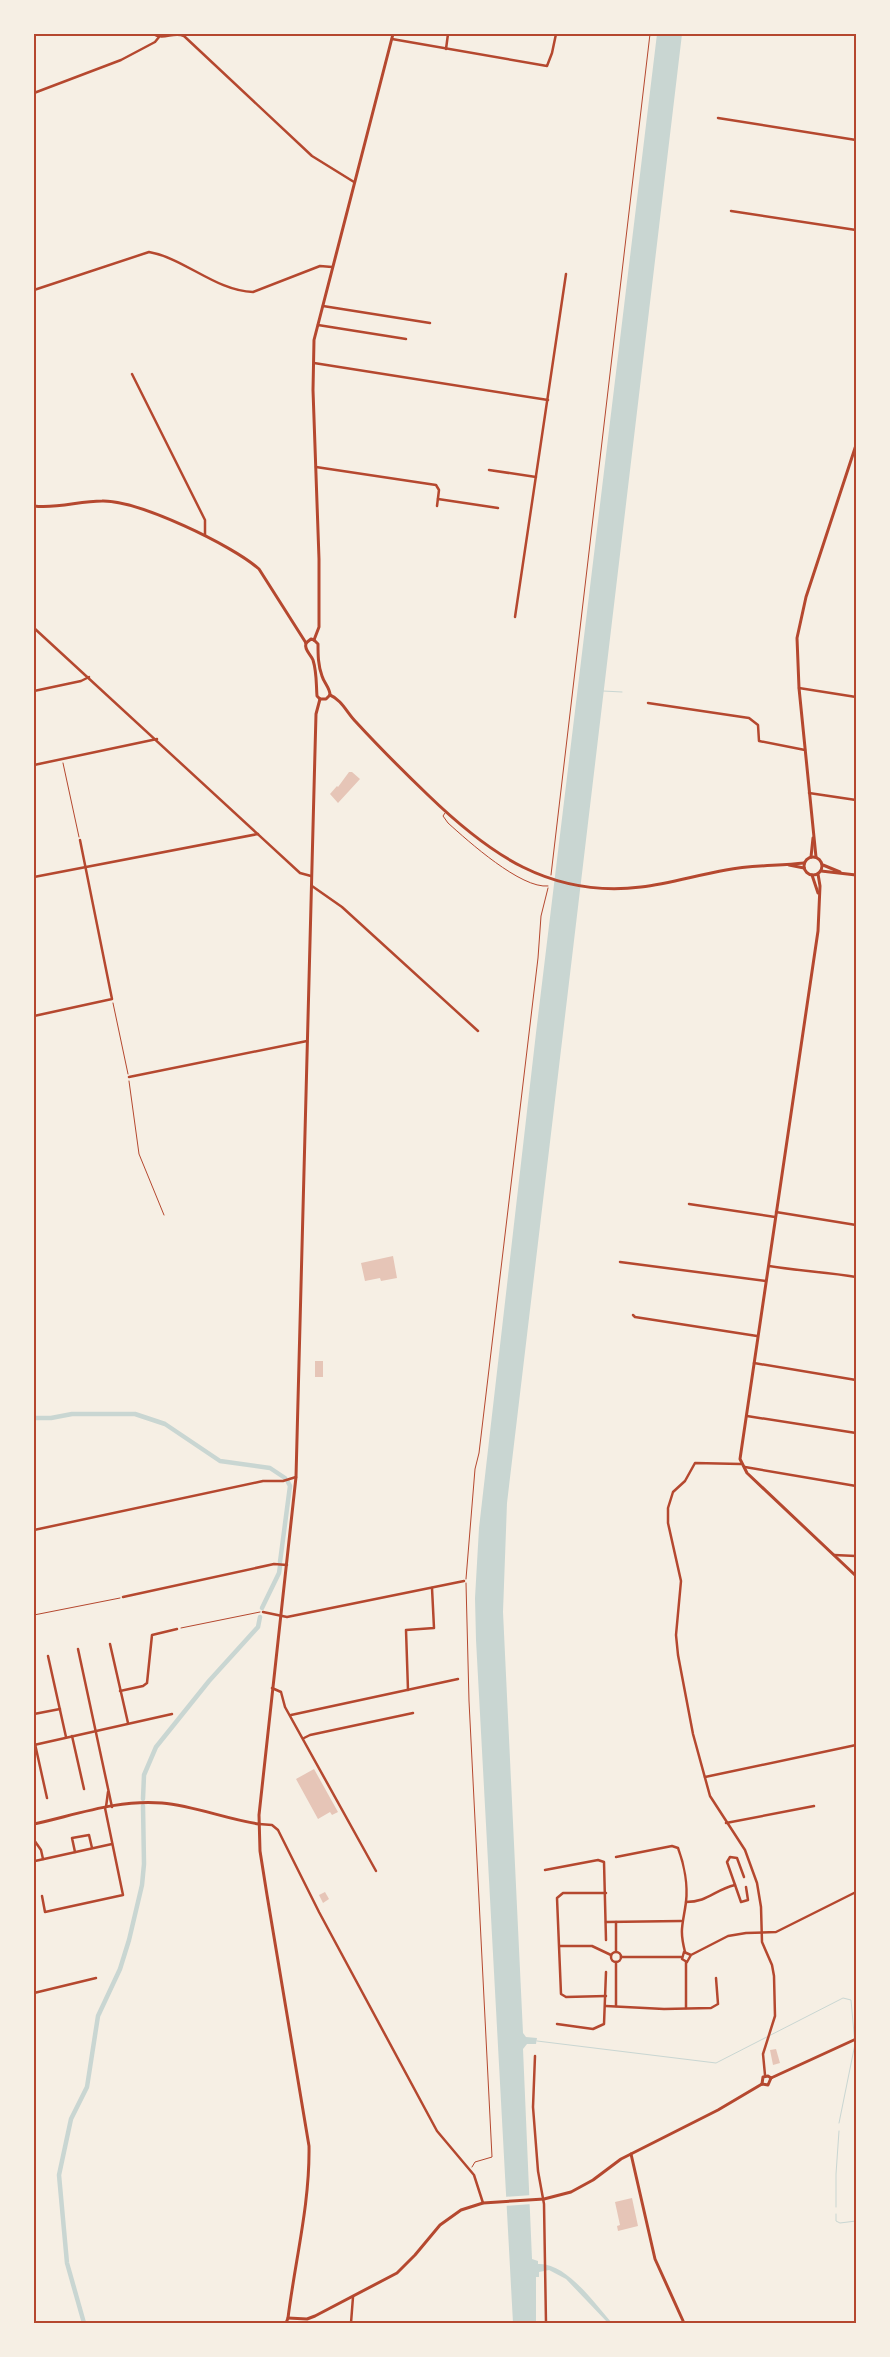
<svg xmlns="http://www.w3.org/2000/svg" width="890" height="2357" font-family="'Alegreya Sans',sans-serif">
<style>
.water{fill:#c9d6d2}
.pier{fill:#f6efe4}
.lines{fill:none;stroke-linecap:round;stroke-linejoin:round}
.stream{stroke:#c9d6d2;stroke-width:1}
.canal{stroke:#c9d6d2;stroke-width:4.5}
.building{fill:#e6c5b7}
.path{stroke:#b5482f;stroke-width:1}
.service{stroke:#b5482f;stroke-width:1}
.minor{stroke:#b5482f;stroke-width:2.5}
.tertiary{stroke:#b5482f;stroke-width:3}
.secondary{stroke:#b5482f;stroke-width:3}
.neatline{fill:none;stroke:#b5482f;stroke-width:2}
</style>
<rect width="100%" height="100%" fill="#f6efe4"/>
<!-- water -->
<path class="water" d="M657,34H682L507,1503L503,1612L523,2033L526,2037L537,2038L536,2044H527L523,2049L532,2259L538,2261V2264C566,2262 595,2304 612,2323H608L566,2279L549,2270L539,2272V2277H536V2323H513L476,1640L475,1598L479,1528L536,1033Z"/>
<!-- pier -->
<polygon class="pier" points="532,2195 532,2204 504,2206 504,2197"/>
<g class="lines">
<!-- stream -->
<g class="stream">
<polyline points="603,691 622,692"/>
<polyline points="537,2041 716,2063 843,1998 851,2000 855,2044 839,2123"/>
<polyline points="836,2207 836,2174 839,2131"/>
<polyline points="836,2214 836,2221 840,2223 856,2221"/>
</g>
<!-- canal -->
<g class="canal">
<polyline points="34,1418 51,1418 72,1414 135,1414 165,1424 220,1461 270,1468 285,1478"/>
<polyline points="280,1562 290,1486 288,1482"/>
<polyline points="262,1608 279,1573 280,1566"/>
<polyline points="143,1799 144,1775 156,1747 209,1681 258,1627 260,1617"/>
<polyline points="84,2323 67,2263 59,2175 71,2119 87,2087 98,2016 120,1969 129,1940 142,1885 144,1864 143,1806"/>
</g>
</g>
<!-- building -->
<g class="building">
<polygon points="349,772 352,772 360,779 338,803 330,794 337,786 338,787"/>
<polygon points="393,1256 397,1278 381,1281 380,1278 365,1281 361,1263"/>
<rect x="315" y="1361" width="8" height="16"/>
<polygon points="314,1769 338,1812 332,1815 330,1812 318,1819 296,1779"/>
<polygon points="325,1892 329,1899 323,1903 319,1895"/>
<polygon points="776,2049 780,2063 773,2065 770,2050"/>
<polygon points="632,2198 638,2226 618,2231 617,2226 620,2225 615,2202"/>
</g>
<g class="lines">
<!-- path -->
<g class="path">
<polyline points="63,763 79,837"/>
<polyline points="551,875 650,34"/>
<polyline points="113,1003 128,1074"/>
<polyline points="129,1081 139,1154 164,1215"/>
<polyline points="466,1579 475,1469 479,1453 538,958 541,916 548,888"/>
<polyline points="466,1583 469,1701 492,2157 475,2162 472,2167"/>
<polyline points="34,1615 120,1598"/>
<polyline points="181,1628 260,1612"/>
</g>
<!-- service -->
<path class="service" d="M445,813L443,816L448,823C468,841 521,889 548,886"/>
<!-- minor -->
<g class="minor">
<path d="M153,34C164,41 173,31 184,36L312,156L354,182"/>
<polyline points="392,39 547,66 552,53 556,34"/>
<polyline points="446,49 448,34"/>
<polyline points="34,93 121,60 155,42 159,37"/>
<polyline points="718,118 856,140"/>
<polyline points="731,211 856,230"/>
<path d="M34,290L149,252C184,258 216,291 253,292L320,266L332,267"/>
<polyline points="323,306 430,323"/>
<polyline points="318,325 406,339"/>
<polyline points="314,363 548,400"/>
<polyline points="132,374 205,520 205,535"/>
<polyline points="316,467 436,485 439,490 437,506"/>
<polyline points="489,470 536,477"/>
<polyline points="438,499 498,508"/>
<polyline points="515,617 566,274"/>
<polyline points="34,628 300,873 311,876"/>
<polyline points="799,688 856,697"/>
<polyline points="34,691 81,681 89,677"/>
<polyline points="648,703 749,718 758,725 759,741 805,750"/>
<polyline points="34,765 157,739"/>
<polyline points="809,793 856,800"/>
<polyline points="34,877 258,834"/>
<polyline points="312,886 342,907 478,1031"/>
<polyline points="34,1016 112,999 80,840"/>
<polyline points="129,1077 307,1041"/>
<polyline points="689,1204 775,1217"/>
<polyline points="776,1212 856,1225"/>
<polyline points="620,1262 766,1281"/>
<path d="M769,1266C798,1271 827,1272 856,1277"/>
<polyline points="633,1315 635,1317 757,1336"/>
<polyline points="754,1363 856,1380"/>
<polyline points="747,1416 856,1433"/>
<polyline points="741,1464 695,1463 685,1481 673,1492 668,1508 668,1523 681,1581 676,1635 678,1655 693,1734 710,1796 745,1850 757,1883 761,1907 762,1942 772,1965 774,1976 775,2016 763,2054 765,2075"/>
<polyline points="745,1467 856,1486"/>
<polyline points="34,1530 263,1481 283,1481 296,1477"/>
<polyline points="834,1555 856,1556"/>
<polyline points="123,1597 274,1564 287,1565"/>
<polyline points="263,1612 287,1617 464,1581"/>
<polyline points="110,1644 128,1723"/>
<polyline points="78,1649 112,1807"/>
<polyline points="48,1656 66,1737"/>
<polyline points="272,1688 281,1692 285,1707 376,1871"/>
<polyline points="408,1690 406,1630 434,1628 432,1588"/>
<polyline points="120,1691 143,1686 147,1683 152,1635 177,1629"/>
<polyline points="34,1714 60,1709"/>
<polyline points="291,1715 458,1679"/>
<polyline points="72,1736 84,1789"/>
<polyline points="304,1738 310,1735 413,1713"/>
<polyline points="35,1744 47,1798"/>
<polyline points="34,1745 172,1714"/>
<polyline points="705,1777 856,1745"/>
<polyline points="106,1807 108,1792"/>
<polyline points="726,1823 814,1806"/>
<polyline points="259,1824 272,1825 278,1830 319,1912 437,2131 474,2175 483,2203"/>
<polyline points="34,1840 41,1850 43,1859"/>
<polyline points="75,1852 72,1838 89,1835 92,1848"/>
<path d="M616,1857L672,1846L678,1848C684,1864 688,1885 686,1902C683,1925 679,1928 685,1952"/>
<polyline points="35,1861 112,1844"/>
<polyline points="545,1870 598,1860 604,1862 606,1940"/>
<polyline points="744,1877 737,1858 730,1857 727,1862 741,1902 748,1900 746,1887"/>
<polyline points="606,1893 563,1893 557,1898 561,1994 566,1997 606,1996"/>
<polyline points="42,1896 45,1912 123,1895 105,1808"/>
<path d="M686,1902C708,1902 714,1890 735,1885"/>
<polyline points="606,1922 681,1921"/>
<polyline points="560,1946 592,1946 611,1955"/>
<polyline points="616,1951 616,1922"/>
<circle cx="616" cy="1957" r="5"/>
<polyline points="691,1955 684,1952 682,1959 687,1962 691,1955 728,1936 746,1933 776,1932 856,1892"/>
<polyline points="621,1957 681,1957"/>
<polyline points="616,1962 616,2006"/>
<polyline points="34,1993 96,1978"/>
<polyline points="606,2006 664,2009 711,2008 718,2004 716,1978"/>
<polyline points="686,2008 686,1962"/>
<polyline points="557,2024 593,2029 604,2024 606,1972"/>
<polyline points="535,2056 533,2107 538,2171 544,2204 546,2323"/>
<polyline points="351,2323 353,2297"/>
</g>
<!-- tertiary -->
<g class="tertiary">
<polyline points="811,857 813,838"/>
<polyline points="816,857 799,688 797,638 806,597 856,445"/>
<polyline points="818,874 820,886 818,931 740,1459 747,1473 856,1576"/>
<polyline points="812,875 818,893"/>
<path d="M34,1824C75,1815 119,1799 162,1803C195,1806 226,1819 259,1824"/>
<polyline points="771,2078 856,2039"/>
<polyline points="762,2084 763,2077 768,2076 771,2078"/>
<polyline points="762,2084 768,2085 771,2078"/>
<polyline points="631,2154 655,2259 684,2323"/>
<polyline points="288,2318 307,2319 315,2316 397,2273 415,2255 440,2225 461,2210 483,2203 544,2199 571,2192 593,2180 621,2159 718,2110 762,2084"/>
</g>
<!-- secondary -->
<g class="secondary">
<path d="M34,506C57,509 79,501 102,501C138,500 232,545 259,569L306,643"/>
<polyline points="314,640 319,627 319,559 313,390 314,340 393,34"/>
<path d="M314,640L318,644C318,655 318,665 322,676C324,683 330,688 330,695"/>
<path d="M306,643C304,650 310,653 313,660C317,673 316,684 317,696L320,699"/>
<polyline points="306,643 311,639 314,640"/>
<path d="M330,695C342,700 347,713 356,722C379,747 403,771 428,795C489,854 550,898 641,887C669,884 697,875 726,870C752,865 778,866 804,863"/>
<polyline points="320,699 326,699 330,695"/>
<circle cx="813" cy="866" r="9"/>
<polyline points="789,865 804,868"/>
<polyline points="823,865 840,872"/>
<polyline points="821,871 856,875"/>
<path d="M286,2323L288,2318C295,2261 310,2204 309,2146L267,1895L260,1851L259,1815L296,1477L315,751L316,714L320,699"/>
</g>
</g>
<!-- border -->
<rect width="890" height="2357" fill="none" stroke="#f6efe4" stroke-width="70"/>
<rect x="35" y="35" width="820" height="2287" class="neatline"/>
</svg>
